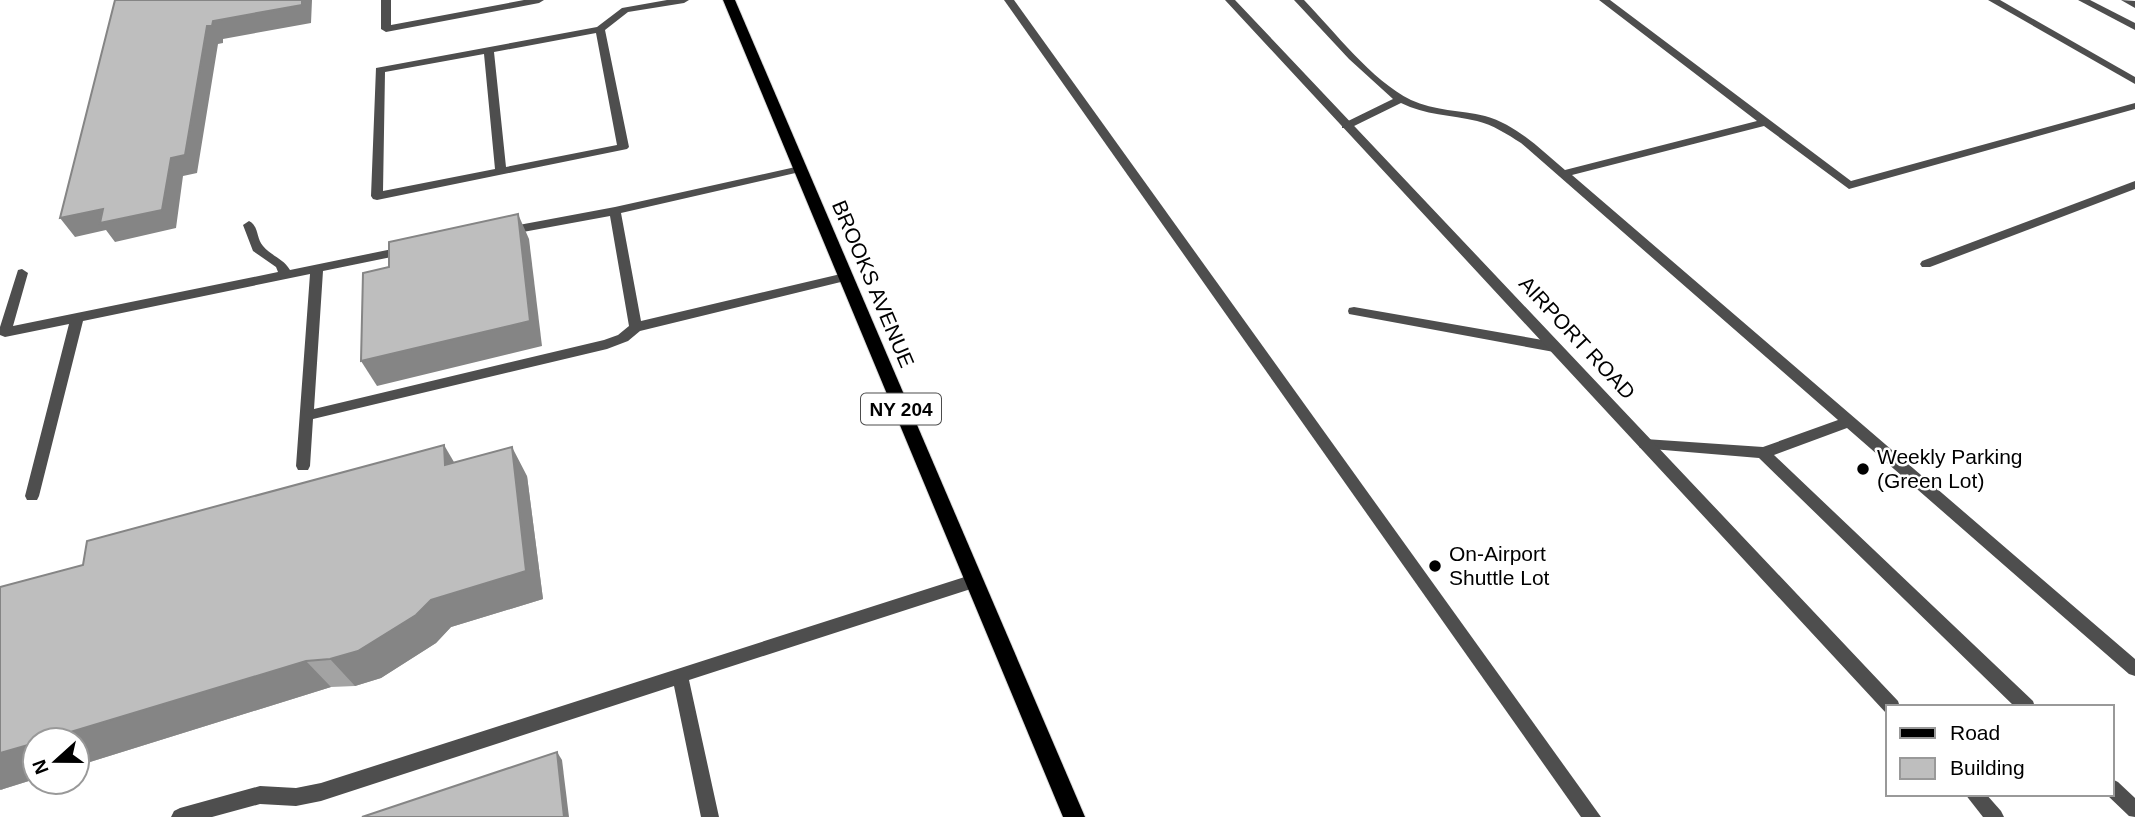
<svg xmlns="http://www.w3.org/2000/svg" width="2135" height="817" font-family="Arial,sans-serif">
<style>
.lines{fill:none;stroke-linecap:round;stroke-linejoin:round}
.primary-casing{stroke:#dbdbdb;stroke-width:2}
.lane{fill:#4e4e4e;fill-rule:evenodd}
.street{fill:#4e4e4e;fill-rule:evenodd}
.primary{fill:#000;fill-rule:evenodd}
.wall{fill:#a3a3a3}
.shaded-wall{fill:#858585}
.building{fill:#bebebe;stroke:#858585;stroke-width:2}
.poi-dot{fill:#000;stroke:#fff;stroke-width:2.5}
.labels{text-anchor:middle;stroke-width:5;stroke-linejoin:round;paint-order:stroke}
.shield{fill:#fff;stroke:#4c4c4c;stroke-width:2}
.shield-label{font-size:19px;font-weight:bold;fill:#000}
.street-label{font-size:21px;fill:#000;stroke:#fff}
.poi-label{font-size:21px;fill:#000;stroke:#fff;text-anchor:start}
</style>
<rect width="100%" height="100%" fill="#fff"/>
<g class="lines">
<!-- primary casing -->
<g class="primary-casing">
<polygon id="primary" points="723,0 735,0 1085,817 1063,817"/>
</g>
<!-- lane -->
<g class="lane">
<polygon points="381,0 391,0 391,25 524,0 544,0 539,3 386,32 381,29"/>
<path d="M667,0H689L684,3L628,12L605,30L629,147L627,149L377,200L373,199L371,196L376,68L597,27L622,8ZM596,33L617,145L506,167L494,52ZM484,54L495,169L383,191L385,72Z"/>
<polygon points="1004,0 1014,0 1601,817 1581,817"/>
<path d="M1294,0H1304C1335,32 1371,80 1411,100C1434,111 1461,110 1485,116C1517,125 1540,149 1565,170L1757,121L1599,0H1610L1851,181L2135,103V109L1849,189L1764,126L1572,175L2135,659V676L2129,674L1847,428L1774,455L2033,701L2035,707H2015L1759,458L1640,448L1638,444L1640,440L1645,439L1763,447L1838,420L1521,143C1507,134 1493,125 1477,121C1451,115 1425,115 1401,103L1350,128H1342V124L1393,99L1349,59Z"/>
<polygon points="1988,0 2000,0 2135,77 2135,84"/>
<polygon points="2078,0 2090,0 2135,23 2135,30"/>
<path d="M800,166L804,167V171L621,213L641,321L845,273L849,274L851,277L849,280L640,331L628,341L607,349L313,419L310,466L308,470H298L296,466L310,274L83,321L39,496L37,500H27L25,496L69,324L5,337L0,335V327L18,270L22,269L28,273L13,326L278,272L276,267L253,251L243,225L249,221C259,226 256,238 263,246C271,256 283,258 290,270L407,246L411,247L413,250L411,253L323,271L314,409L604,340L618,335L629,326L610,216L506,235L500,231L502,228L615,207Z"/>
<polygon points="2135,181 2135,189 1930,267 1922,267 1920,264 1922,261"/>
<polygon points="1354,307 1554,342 1561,347 1554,352 1349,314 1348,311 1349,308"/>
<polygon points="974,574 980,576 982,581 980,586 689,680 719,817 701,817 674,686 321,801 296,806 260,804 212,817 171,817 174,811 180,808 260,786 296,788 321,783"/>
<polygon points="2112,779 2118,782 2135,798 2135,817 2129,816 2106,794 2112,794"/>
</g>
<!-- street -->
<g class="street">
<polygon points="1225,0 1235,0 1898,701 1900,707 1888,707 1888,713 1886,713"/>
<polygon points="2121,0 2135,1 2135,8"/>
<polygon points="1965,794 1986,794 2001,811 2004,817 1983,817"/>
</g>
<!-- primary -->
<use href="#primary" class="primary"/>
</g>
<!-- wall -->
<polygon class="wall" points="454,463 527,476 543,599 451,627 436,643 381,678 355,686 331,687 0,790"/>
<!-- shaded-wall -->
<g class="shaded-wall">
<polygon points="302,0 312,0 311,23 223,39 223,43 218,44 197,173 183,176 176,228 115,242 106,230 75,237 60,218 207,26 213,21"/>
<polygon points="518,214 529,239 542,346 377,386 361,361"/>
<polygon points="444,445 461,474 445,465"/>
<polygon points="512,447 527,476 543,599 451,627 436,643 381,678 355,686 330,659"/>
<polygon points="306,661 331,687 77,766 77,740 44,740"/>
<polygon points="35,743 35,779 0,790 0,753"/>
<polygon points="557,752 562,760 569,817 564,817"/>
</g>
<!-- building -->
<g class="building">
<polygon points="115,0 302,0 302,5 213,21 212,26 207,26 185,155 171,158 162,210 100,223 103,209 60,218"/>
<polygon points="518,214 530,321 361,361 363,273 389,267 389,242"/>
<polygon points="444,445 445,465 512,447 526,571 431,600 416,615 358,651 330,659 306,661 44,740 35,740 35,743 0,753 0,587 83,565 87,541"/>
<polygon points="557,752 564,817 362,817"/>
</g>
<!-- markers -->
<g class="poi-dot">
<circle cx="1863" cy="469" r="7"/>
<circle cx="1435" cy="566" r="7"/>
</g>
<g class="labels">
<!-- shield labels -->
<rect class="shield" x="861" y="393.5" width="80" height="31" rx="5"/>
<g class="shield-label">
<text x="901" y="416">NY 204</text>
</g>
<!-- street labels -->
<g class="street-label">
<text transform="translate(873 284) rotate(67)" y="7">BROOKS AVENUE</text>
<text transform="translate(1577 338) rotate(47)" y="7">AIRPORT ROAD</text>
</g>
<!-- poi labels -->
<g class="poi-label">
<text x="1877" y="464">Weekly Parking<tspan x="1877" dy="24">(Green Lot)</tspan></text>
<text x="1449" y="561">On-Airport<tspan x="1449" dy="24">Shuttle Lot</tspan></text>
</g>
</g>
<!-- legend -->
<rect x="1886" y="705" width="228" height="91" fill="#ffffff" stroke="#999999" stroke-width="2"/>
<rect x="1900" y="728" width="35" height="10" fill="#000000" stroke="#999999" stroke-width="2"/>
<text x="1950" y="740" font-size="21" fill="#000000">Road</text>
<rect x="1900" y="758" width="35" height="21" fill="#bebebe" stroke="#999999" stroke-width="2"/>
<text x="1950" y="775" font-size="21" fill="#000000">Building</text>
<!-- north arrow -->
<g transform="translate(56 761) rotate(249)"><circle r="33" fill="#ffffff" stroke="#999999" stroke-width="2"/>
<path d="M0-5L12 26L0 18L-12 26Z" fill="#000000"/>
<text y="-10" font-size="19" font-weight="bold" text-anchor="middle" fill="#000000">N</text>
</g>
</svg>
